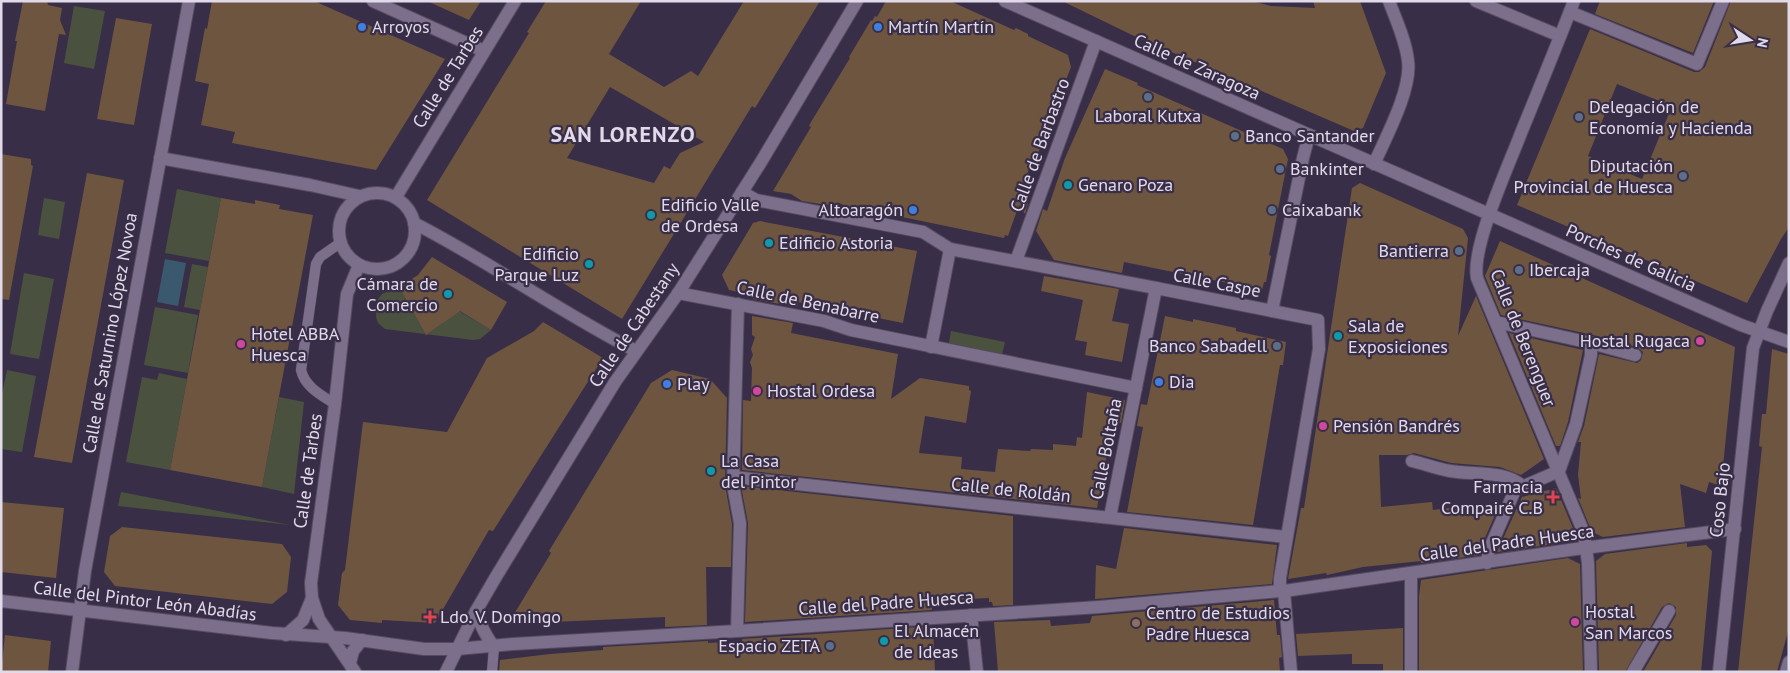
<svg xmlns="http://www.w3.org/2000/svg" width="1790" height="673" font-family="'PT Sans',sans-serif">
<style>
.green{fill:#4a523f}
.water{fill:#3a596e}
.building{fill:#6e5540;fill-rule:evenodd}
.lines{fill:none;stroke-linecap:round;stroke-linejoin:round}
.lane-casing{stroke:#564c61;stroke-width:11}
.street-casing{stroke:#564c61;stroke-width:14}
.secondary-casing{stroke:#564c61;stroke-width:14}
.lane{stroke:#7c6f8c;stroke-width:10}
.street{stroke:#7c6f8c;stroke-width:12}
.secondary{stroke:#7c6f8c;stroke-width:12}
.shop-dot{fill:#3f7fe0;stroke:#392e47;stroke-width:2}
.service-dot{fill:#5c6f8a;stroke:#392e47;stroke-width:2}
.culture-dot{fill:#0f9aa8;stroke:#392e47;stroke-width:2}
.hotel-dot{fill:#d1479c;stroke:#392e47;stroke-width:2}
.health-dot{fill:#e0444e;stroke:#392e47;stroke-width:2}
.education-dot{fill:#8d6e63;stroke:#392e47;stroke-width:2}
.labels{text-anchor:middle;stroke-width:4.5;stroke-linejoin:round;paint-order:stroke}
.poi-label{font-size:18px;fill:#e1daea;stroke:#392e47;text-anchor:start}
.street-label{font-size:18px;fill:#e1daea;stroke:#392e47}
.district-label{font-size:22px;font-weight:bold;letter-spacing:1px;fill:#e1daea;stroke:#392e47}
</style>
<rect width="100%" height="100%" fill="#392e47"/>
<!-- green -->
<g class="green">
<polygon points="74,6 105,11 94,69 64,63"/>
<polygon points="177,189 221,198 209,261 165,253"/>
<polygon points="44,198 65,202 59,239 38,235"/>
<polygon points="192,264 208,267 200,310 184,307"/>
<polygon points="24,273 54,279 39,359 10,354"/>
<polygon points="399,287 426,335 443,323 437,312 449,305 491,330 480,339 473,340 385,329 378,323 376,317 377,301 382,294"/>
<polygon points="155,307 198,315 188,373 144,365"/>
<polygon points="951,331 1005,342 1002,354 949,343"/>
<polygon points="7,370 36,376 22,452 1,449 1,399"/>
<polygon points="159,373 187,379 170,470 126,462 142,377 157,380"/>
<polygon points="279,397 304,402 294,494 262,487"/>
<polygon points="121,492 290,525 118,506"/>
</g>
<!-- water -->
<polygon class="water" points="165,259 186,263 178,306 157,302"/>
<!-- building -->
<g class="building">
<polygon points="23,1 47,1 48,5 62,8 60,20 66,35 59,34 45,111 6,104 17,41 15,41"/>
<polygon points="212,1 314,1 445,59 376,170 232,143 235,132 201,125 209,84 195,81 205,28 207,29"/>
<polygon points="427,1 481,1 469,20"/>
<path d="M546,1H641L609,54L664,87L691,71L698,76L744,1H820L755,108L752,106L622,319L427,200L529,33L527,32ZM610,87L669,121L704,142L680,153L670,169L664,166L654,183L567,158Z"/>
<polygon points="886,1 950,1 1014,30 1016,28 1028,34 1028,36 1068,55 1071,67 1036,159 1033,158 1018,199 1028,203 1025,214 1019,205 1008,236 1005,235 1004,238 873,211 871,214 859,212 839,203 833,206 802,201 791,194 773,191 811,127 809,126 811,122 850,58 849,57 871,20 872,21 875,16 877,17"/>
<polygon points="1062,1 1252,1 1271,6 1315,8 1313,1 1360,1 1386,73 1363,128 1354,131 1132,35"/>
<polygon points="1600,1 1714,1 1693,53 1595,14"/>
<path d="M1731,1H1789V227L1781,239L1747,303L1517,205L1590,29L1694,72H1699L1705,67ZM1617,84L1672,106L1642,179L1588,156Z"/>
<polygon points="116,18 152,24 134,125 97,119"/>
<polygon points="1105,69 1138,83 1137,85 1283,149 1288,159 1269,255 1271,256 1266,282 1264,282 1262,290 1124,262 1122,273 1054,260 1036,231 1043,209 1047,211 1065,158"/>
<polygon points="1,154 31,159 31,165 33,166 9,300 1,299"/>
<polygon points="87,173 124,180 72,463 34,457"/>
<polygon points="1360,183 1463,229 1468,238 1458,336 1476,296 1544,459 1521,475 1500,467 1451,463 1414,453 1407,455 1379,455 1381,507 1432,502 1433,510 1480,504 1470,511 1477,509 1495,515 1481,547 1480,555 1421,563 1421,561 1363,567 1327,575 1326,573 1288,579 1301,508 1304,508 1352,188"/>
<polygon points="221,198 255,204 255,200 280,205 279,209 313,215 262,487 170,470"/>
<polygon points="760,221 917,251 903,323 798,302 797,307 753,299 753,295 729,290 722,275 753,223"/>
<polygon points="1500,241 1735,347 1721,486 1709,482 1706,493 1680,484 1685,527 1603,537 1592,532 1578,498 1581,499 1578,475 1581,442 1578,442 1584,426 1599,354 1637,363 1641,360 1643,352 1637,347 1593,335 1501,315 1485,276"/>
<polygon points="432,257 507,302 491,330 460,311 426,335 399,287 418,275"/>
<polygon points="1044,276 1119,289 1112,321 1129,324 1122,362 1085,355 1087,342 1075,340 1083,300 1041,291"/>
<polygon points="752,316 793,323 791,333 898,354 891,399 920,378 969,386 969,390 971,391 966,423 925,416 919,453 962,457 961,469 995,472 998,449 1030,451 1031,449 1053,450 1053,444 1076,446 1077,437 1082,438 1087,392 1125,400 1121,423 1113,421 1097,508 742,470 743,400 751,401 752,368 750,362 753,355 751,349 755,337 752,335"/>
<polygon points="1165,316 1193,322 1193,319 1236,328 1236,331 1286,342 1283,365 1280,365 1253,525 1127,512 1143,427 1137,426 1141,404 1147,405"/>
<polygon points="543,322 603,358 493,531 489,530 435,623 382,620 382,623 350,620 338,605 342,573 345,570 363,422 447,432 487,358 534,331"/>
<polygon points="1509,333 1583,350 1568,422 1560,446 1556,446"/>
<polygon points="1772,349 1789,354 1789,628 1777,672 1738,672 1762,447 1759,446 1762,414 1766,414"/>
<polygon points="672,370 710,379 727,398 725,485 732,524 731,567 706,567 707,625 665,627 665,617 508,624 551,553 549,551 651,383"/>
<polygon points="741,486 1013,516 1013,605 993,606 992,602 989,602 989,598 931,601 932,610 745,622 748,523"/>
<polygon points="1556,488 1575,533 1570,542 1497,552 1522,497"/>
<polygon points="1,502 64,508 56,578 1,572"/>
<polygon points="122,527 282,544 291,557 287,592 272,604 115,586 104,572 110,536"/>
<polygon points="1124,528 1277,545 1272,584 1095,599 1096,565 1116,569"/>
<polygon points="1687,543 1687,547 1706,545 1712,551 1701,672 1643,672 1676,615 1676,607 1669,603 1662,607 1625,672 1599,672 1596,561 1605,554"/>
<polygon points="1568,558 1580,564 1583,672 1419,672 1419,596 1421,580"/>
<polygon points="1274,600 1277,635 1280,635 1282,657 1279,658 1280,672 998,672 994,622 1050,620 1051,626 1090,623 1092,616"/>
<polygon points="933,626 935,672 499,672 500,660 550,654 603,650 603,647 708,641 708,643 742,641 742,639"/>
<polygon points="1403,628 1403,672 1383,672 1383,664 1352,664 1352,654 1298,656 1296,634"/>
<polygon points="5,635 51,641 48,672 1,672"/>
</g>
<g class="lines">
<!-- lane casing -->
<g class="lane-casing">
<g id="lane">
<path d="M335,404C321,395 305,387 301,370L316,264L320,257L340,243"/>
<polyline points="492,672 494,647"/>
</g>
</g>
<!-- street casing -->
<g class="street-casing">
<g id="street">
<polyline points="373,1 484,51"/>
<polyline points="1005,1 1741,325 1789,342"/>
<polyline points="1476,1 1560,36"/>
<path d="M1574,1C1557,45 1539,89 1521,133C1509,165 1471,247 1477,278L1584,533L1588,563L1591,672"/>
<polyline points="1570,12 1697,64 1723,1"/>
<polyline points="160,158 310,185 359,196"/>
<path d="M1374,164C1386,137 1412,89 1408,61C1406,41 1396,20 1389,1"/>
<polyline points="742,192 756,200 923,232 950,249 1156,288 1110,517"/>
<path d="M414,223C490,262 560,312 636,351"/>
<polyline points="1016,261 1096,41"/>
<polyline points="1156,288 1318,320 1319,349 1280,578 1280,591 1284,591 1291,672"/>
<polyline points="678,293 824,321 851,330 1136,388"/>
<polyline points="1272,311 1303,158 1309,135"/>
<polyline points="1496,322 1591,343 1635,355"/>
<polyline points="931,347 950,249"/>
<path d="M1412,461C1425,464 1437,469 1450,471C1472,475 1506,470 1522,486"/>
<polyline points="1559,471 1576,424 1591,355 1591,343"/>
<polyline points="733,477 1286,537"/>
<polyline points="1487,563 1489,550 1515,490 1559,471"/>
<polyline points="1284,591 1576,549 1735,529"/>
<polyline points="1,601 272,633 345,638 424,649 457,649 513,644 737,631 1099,607 1280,591"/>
<path d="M476,611C480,625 485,635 494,647"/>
<polyline points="971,615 977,672"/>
<polyline points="737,631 740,523 733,485 738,304"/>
<polyline points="286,635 303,620 312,598"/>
<polyline points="350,663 353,651 362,640"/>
<polyline points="72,672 85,571 189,1"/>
<polyline points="1411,672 1411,574"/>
<polyline points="1633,672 1669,611"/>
<polyline points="1719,672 1753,348 1767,311 1789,263"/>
<polyline points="1786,672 1789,662"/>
</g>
</g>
<!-- secondary casing -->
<g class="secondary-casing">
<g id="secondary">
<circle cx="377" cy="231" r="38"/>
<polyline points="396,197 515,1"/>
<polyline points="355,672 319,619 312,598 311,583 335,404 347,294 359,265"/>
<polyline points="446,672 476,611 497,575 615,382 679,292 761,162 857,1"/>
</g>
</g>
<!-- lane -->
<use href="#lane" class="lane"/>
<!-- street -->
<use href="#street" class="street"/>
<!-- secondary -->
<use href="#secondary" class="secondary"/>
</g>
<!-- markers -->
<g class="shop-dot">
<circle cx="362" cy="27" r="5"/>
<circle cx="878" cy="27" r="5"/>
<circle cx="913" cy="210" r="5"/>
<circle cx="1159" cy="382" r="5"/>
<circle cx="667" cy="384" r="5"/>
</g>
<g class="service-dot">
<circle cx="1148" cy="97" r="5"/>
<circle cx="1579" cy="117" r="5"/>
<circle cx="1235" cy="136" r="5"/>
<circle cx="1280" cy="169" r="5"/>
<circle cx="1683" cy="176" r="5"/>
<circle cx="1272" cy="210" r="5"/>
<circle cx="1459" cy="251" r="5"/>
<circle cx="1519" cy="270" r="5"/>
<circle cx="1277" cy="346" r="5"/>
<circle cx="830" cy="646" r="5"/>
</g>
<g class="culture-dot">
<circle cx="1068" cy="185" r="5"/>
<circle cx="651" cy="215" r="5"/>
<circle cx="769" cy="243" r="5"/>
<circle cx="589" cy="264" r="5"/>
<circle cx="448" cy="294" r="5"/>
<circle cx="1338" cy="336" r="5"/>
<circle cx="711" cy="471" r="5"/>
<circle cx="884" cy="641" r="5"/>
</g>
<g class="hotel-dot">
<circle cx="1700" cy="341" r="5"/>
<circle cx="241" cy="344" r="5"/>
<circle cx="757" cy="391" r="5"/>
<circle cx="1323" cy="426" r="5"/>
<circle cx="1575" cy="622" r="5"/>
</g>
<g class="health-dot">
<path d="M1550.5 489.5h5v5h5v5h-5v5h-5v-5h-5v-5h5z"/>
<path d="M427.5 609.5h5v5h5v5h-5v5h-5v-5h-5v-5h5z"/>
</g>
<circle class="education-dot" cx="1136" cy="623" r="5"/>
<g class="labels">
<!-- poi labels -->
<g class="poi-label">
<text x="372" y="33">Arroyos</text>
<text x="888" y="33">Martín Martín</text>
<text x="1589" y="113">Delegación de<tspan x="1589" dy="21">Economía y Hacienda</tspan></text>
<text x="1148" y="122" text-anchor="middle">Laboral Kutxa</text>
<text x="1245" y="142">Banco Santander</text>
<text x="1673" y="172" text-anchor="end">Diputación<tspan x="1673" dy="21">Provincial de Huesca</tspan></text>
<text x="1290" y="175">Bankinter</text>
<text x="1078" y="191">Genaro Poza</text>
<text x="661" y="211">Edificio Valle<tspan x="661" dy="21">de Ordesa</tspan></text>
<text x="903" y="216" text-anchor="end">Altoaragón</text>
<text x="1282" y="216">Caixabank</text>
<text x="779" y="249">Edificio Astoria</text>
<text x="1449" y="257" text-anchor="end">Bantierra</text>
<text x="579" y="260" text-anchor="end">Edificio<tspan x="579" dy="21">Parque Luz</tspan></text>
<text x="1529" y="276">Ibercaja</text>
<text x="438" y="290" text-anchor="end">Cámara de<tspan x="438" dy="21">Comercio</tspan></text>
<text x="1348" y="332">Sala de<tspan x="1348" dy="21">Exposiciones</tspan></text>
<text x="251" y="340">Hotel ABBA<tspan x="251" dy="21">Huesca</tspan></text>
<text x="1690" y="347" text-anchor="end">Hostal Rugaca</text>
<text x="1267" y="352" text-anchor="end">Banco Sabadell</text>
<text x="1169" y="388">Dia</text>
<text x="677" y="390">Play</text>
<text x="767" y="397">Hostal Ordesa</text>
<text x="1333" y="432">Pensión Bandrés</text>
<text x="721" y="467">La Casa<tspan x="721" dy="21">del Pintor</tspan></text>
<text x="1543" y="493" text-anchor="end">Farmacia<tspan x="1543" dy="21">Compairé C.B</tspan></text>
<text x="1585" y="618">Hostal<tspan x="1585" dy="21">San Marcos</tspan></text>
<text x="1146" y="619">Centro de Estudios<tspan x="1146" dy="21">Padre Huesca</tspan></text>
<text x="440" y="623">Ldo. V. Domingo</text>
<text x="894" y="637">El Almacén<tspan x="894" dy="21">de Ideas</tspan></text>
<text x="820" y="652" text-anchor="end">Espacio ZETA</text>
</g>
<!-- street labels -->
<g class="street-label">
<text transform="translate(1197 67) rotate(24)" y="6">Calle de Zaragoza</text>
<text transform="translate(448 77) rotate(-58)" y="6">Calle de Tarbes</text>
<text transform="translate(1040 145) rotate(-70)" y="6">Calle de Barbastro</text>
<text transform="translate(1631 258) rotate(24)" y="6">Porches de Galicia</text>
<text transform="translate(1217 283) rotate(11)" y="6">Calle Caspe</text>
<text transform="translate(808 302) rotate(12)" y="6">Calle de Benabarre</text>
<text transform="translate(634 325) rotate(-56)" y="6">Calle de Cabestany</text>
<text transform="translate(110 333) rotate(-80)" y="6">Calle de Saturnino López Novoa</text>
<text transform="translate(1523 338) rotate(68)" y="6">Calle de Berenguer</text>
<text transform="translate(1106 449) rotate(-79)" y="6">Calle Boltaña</text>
<text transform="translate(308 471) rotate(-82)" y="6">Calle de Tarbes</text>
<text transform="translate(1011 490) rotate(6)" y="6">Calle de Roldán</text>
<text transform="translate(1720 500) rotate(-84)" y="6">Coso Bajo</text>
<text transform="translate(1507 543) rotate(-8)" y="6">Calle del Padre Huesca</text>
<text transform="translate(145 601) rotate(7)" y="6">Calle del Pintor León Abadías</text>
<text transform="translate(886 603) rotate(-4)" y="6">Calle del Padre Huesca</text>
</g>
<!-- district labels -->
<g class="district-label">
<text x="623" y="142">SAN LORENZO</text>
</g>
</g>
<!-- border -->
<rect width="1790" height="673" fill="none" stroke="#e1daea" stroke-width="5"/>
<!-- north arrow -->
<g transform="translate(1750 40) rotate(102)" stroke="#392e47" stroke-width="4" paint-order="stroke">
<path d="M0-4L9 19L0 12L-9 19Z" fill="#e1daea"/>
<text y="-8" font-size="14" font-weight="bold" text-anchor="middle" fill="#e1daea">N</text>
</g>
</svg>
